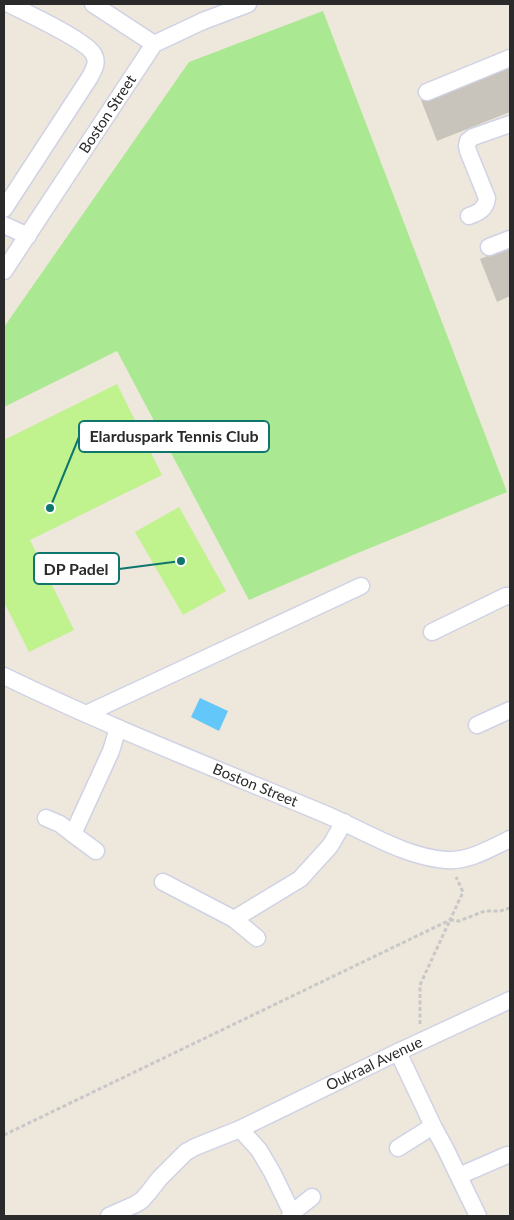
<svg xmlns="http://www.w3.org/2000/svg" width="514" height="1220" font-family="Lato,sans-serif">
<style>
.green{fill:#aae992}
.pitch{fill:#c0f28d}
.water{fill:#64c7f9}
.building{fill:#c9c4bb}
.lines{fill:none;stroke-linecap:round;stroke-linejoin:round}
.minor-casing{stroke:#d0d2e5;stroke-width:19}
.path{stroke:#c8c8c8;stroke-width:3;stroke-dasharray:4 2.5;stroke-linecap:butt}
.minor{stroke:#fff;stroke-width:16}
.labels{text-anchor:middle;stroke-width:4;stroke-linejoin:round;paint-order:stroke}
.street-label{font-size:15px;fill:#2a2a2a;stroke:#fff}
.leader{fill:none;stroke:#0f766e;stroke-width:2}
.callout-dot{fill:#0f766e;stroke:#fff;stroke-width:2}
.callout{fill:#fff;stroke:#0f766e;stroke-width:2}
.callout-label{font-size:16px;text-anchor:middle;font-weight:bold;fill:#2a2a2a}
</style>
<rect width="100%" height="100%" fill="#eee7db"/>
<!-- green -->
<polygon class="green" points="323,11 507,492 353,555 249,600 117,351 4,407 4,327 189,62"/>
<!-- pitch -->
<g class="pitch">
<polygon points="117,384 162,475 30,540 74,630 29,652 4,602 4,440"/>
<polygon points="179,507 226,591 183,615 135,532"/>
</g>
<!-- water -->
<polygon class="water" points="200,698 228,711 219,731 191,717"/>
<!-- building -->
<g class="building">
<polygon points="510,65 510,112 437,141 421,100"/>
<polygon points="510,247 510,296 497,302 480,259"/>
</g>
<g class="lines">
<!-- minor casing -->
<g class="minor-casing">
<g id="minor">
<polyline points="93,4 154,44"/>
<polyline points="427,92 510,58"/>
<path d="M4,209L90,77C94,69 98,63 94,55C89,42 25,12 9,4"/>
<path d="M469,216C478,213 486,209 487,198L468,151L467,146L468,141L473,137L510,124"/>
<polyline points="4,225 28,236"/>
<polyline points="489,247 510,239"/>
<path id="s1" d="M4,271L154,44L203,21L248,4"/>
<polyline points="432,632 506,596 510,596"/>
<path id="s2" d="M4,676C107,726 214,768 320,812C360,828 403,857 446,860C468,862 491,848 510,839"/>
<polyline points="86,714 361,586"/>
<polyline points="477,725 510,710"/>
<polyline points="46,818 60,824 73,834"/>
<polyline points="96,851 73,834 111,751 118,728"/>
<polyline points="163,882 234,919 257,938"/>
<polyline points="234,919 300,879 330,846 344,822"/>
<polyline points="398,1052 433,1126 445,1148 478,1216"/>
<polyline points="240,1129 259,1150 272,1172 292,1213 290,1216"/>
<polyline points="398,1148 433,1126"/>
<polyline points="459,1176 507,1155"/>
<polyline points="292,1213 312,1197"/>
<path id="s3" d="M109,1216L136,1204L142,1200L149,1192L159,1179L186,1152L195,1147L240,1129L398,1052L510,1000"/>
</g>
</g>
<!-- path -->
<g class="path">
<polyline points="420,1024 420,985 450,920 459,921 485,911 500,911 510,908"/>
<polyline points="4,1135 450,920 463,892 456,877"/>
</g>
<!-- minor -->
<use href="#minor" class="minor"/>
</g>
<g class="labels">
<!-- street labels -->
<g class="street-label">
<text dy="5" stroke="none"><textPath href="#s1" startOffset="188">Boston Street</textPath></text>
<text dy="5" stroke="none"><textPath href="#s2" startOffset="274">Boston Street</textPath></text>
<text dy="5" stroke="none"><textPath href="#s3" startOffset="310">Oukraal Avenue</textPath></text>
</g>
</g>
<!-- callouts -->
<path class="leader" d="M50 508L79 437M181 561L119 569"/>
<g class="callout-dot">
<circle cx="50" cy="508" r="5"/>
<circle cx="181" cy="561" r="5"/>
</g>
<g class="callout">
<rect x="79" y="421" width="190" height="31" rx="5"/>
<rect x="34" y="553" width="85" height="31" rx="5"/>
</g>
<g class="callout-label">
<text x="174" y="442">Elarduspark Tennis Club</text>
<text x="76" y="575">DP Padel</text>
</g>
<!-- border -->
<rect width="514" height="1220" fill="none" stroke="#2a2a2a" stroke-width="10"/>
</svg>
